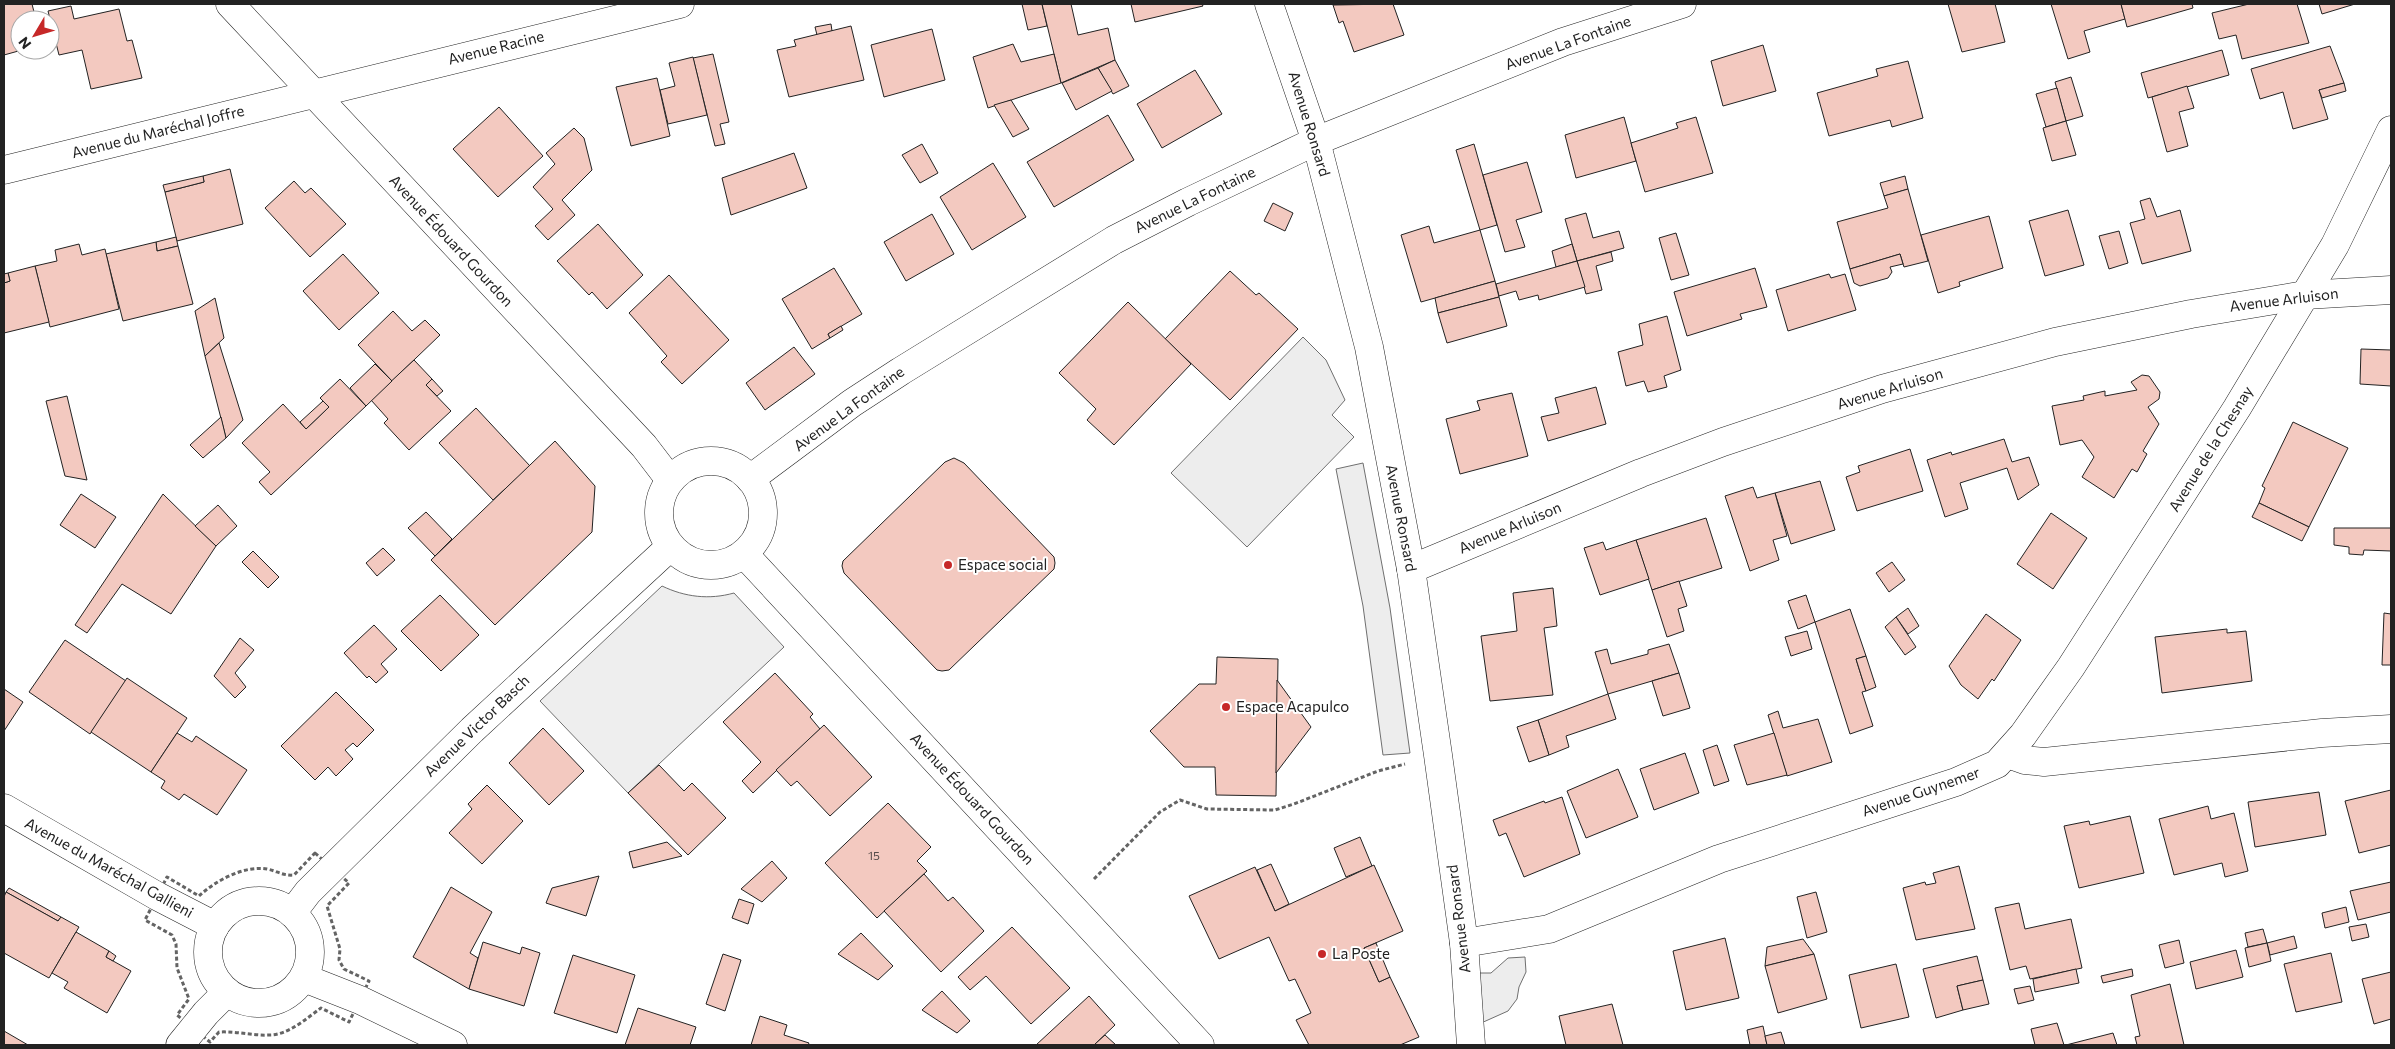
<svg xmlns="http://www.w3.org/2000/svg" width="2395" height="1049" font-family="Commissioner,sans-serif">
<style>
.green{fill:#eee;stroke:#6f6f6f}
.parking{fill:#ededed;stroke:#6f6f6f}
.building{fill:#f3c9c0;stroke:#222}
.lines{fill:none;stroke-linecap:round;stroke-linejoin:round}
.minor-casing{stroke:#222;stroke-width:29}
.path{stroke:#646464;stroke-width:3;stroke-dasharray:4 2.5;stroke-linecap:butt}
.minor{stroke:#fff;stroke-width:28}
.poi-dot{fill:#c62828;stroke:#fff;stroke-width:2}
.labels{text-anchor:middle;stroke-width:4;stroke-linejoin:round;paint-order:stroke}
.number-label{font-size:12px;fill:#564c4a}
.street-label{font-size:15px;fill:#222;stroke:#fff}
.poi-label{font-size:15px;fill:#222;stroke:#fff;text-anchor:start}
</style>
<rect width="100%" height="100%" fill="#fff"/>
<!-- green -->
<path class="green" d="M662,586C685,597 709,600 734,593L784,647L628,793L540,701Z"/>
<!-- parking -->
<g class="parking">
<polygon points="1303,337 1326,360 1345,400 1332,415 1354,437 1247,547 1171,473"/>
<polygon points="1363,463 1390,608 1410,753 1383,755 1363,606 1336,469"/>
<polygon points="1525,957 1526,972 1519,987 1517,999 1508,1011 1470,1028 1466,973 1491,973 1508,958"/>
</g>
<!-- building -->
<g class="building">
<polygon points="4,4 32,4 36,20 20,20 20,50 22,50 4,55"/>
<polygon points="1022,4 1042,4 1047,26 1028,30"/>
<polygon points="1042,4 1071,4 1078,35 1108,28 1115,60 1061,83"/>
<polygon points="1131,4 1202,4 1203,6 1135,22"/>
<polygon points="1393,4 1404,35 1354,52 1343,21 1339,23 1333,5"/>
<polygon points="1948,4 1995,4 2005,42 1962,52"/>
<polygon points="2051,4 2121,4 2125,19 2084,31 2090,52 2068,59"/>
<polygon points="2121,4 2192,4 2193,8 2127,27"/>
<polygon points="2249,4 2297,4 2309,43 2242,59 2236,35 2219,39 2212,13"/>
<polygon points="2319,4 2355,4 2322,14"/>
<polygon points="71,6 74,19 119,9 127,41 132,40 142,78 91,89 82,50 59,55 48,11"/>
<polygon points="831,24 832,31 817,35 815,27"/>
<polygon points="851,26 864,80 789,97 777,50 796,46 794,40"/>
<polygon points="932,29 945,80 884,97 871,45"/>
<polygon points="1013,44 1021,62 1054,54 1061,83 988,108 973,57"/>
<polygon points="1763,45 1776,91 1723,106 1711,61"/>
<polygon points="2330,46 2344,83 2319,90 2328,119 2293,129 2283,92 2260,99 2251,69"/>
<polygon points="2222,50 2229,75 2148,98 2141,73"/>
<polygon points="713,54 729,122 720,124 725,144 715,146 693,58"/>
<polygon points="693,57 707,115 668,124 660,90 675,86 669,63"/>
<polygon points="1115,60 1129,86 1113,94 1098,68"/>
<polygon points="1908,61 1923,118 1892,127 1890,120 1829,136 1817,93 1878,76 1876,69"/>
<polygon points="1098,68 1112,91 1076,110 1062,83"/>
<polygon points="1195,70 1222,114 1162,148 1137,104"/>
<polygon points="2071,77 2083,116 2066,121 2055,82"/>
<polygon points="657,78 670,136 631,146 616,87"/>
<polygon points="2344,83 2346,91 2322,98 2319,90"/>
<polygon points="2187,86 2194,108 2179,112 2188,146 2167,152 2152,97"/>
<polygon points="2057,88 2066,121 2046,127 2036,94"/>
<polygon points="1011,100 1029,129 1013,137 994,105"/>
<polygon points="499,107 543,156 498,197 453,149"/>
<polygon points="1108,115 1134,160 1054,207 1027,162"/>
<polygon points="1624,117 1636,161 1576,178 1565,135"/>
<polygon points="1696,117 1713,173 1645,192 1631,143 1678,128 1676,123"/>
<polygon points="2066,121 2076,155 2052,161 2043,128"/>
<polygon points="574,128 584,138 592,170 562,200 575,215 548,240 535,226 553,209 533,187 555,164 546,153"/>
<polygon points="922,144 938,173 920,183 902,155"/>
<polygon points="1474,144 1497,225 1480,230 1456,150"/>
<polygon points="794,153 807,188 731,215 722,178"/>
<polygon points="1527,162 1542,212 1516,220 1525,247 1505,252 1483,175"/>
<polygon points="993,163 1026,217 972,250 940,197"/>
<polygon points="230,169 243,224 177,241 165,192 204,182 203,176"/>
<polygon points="203,176 204,182 165,192 163,185"/>
<polygon points="1905,176 1908,189 1884,196 1880,183"/>
<polygon points="294,181 305,193 311,188 346,224 310,257 265,208"/>
<polygon points="1908,189 1928,261 1904,267 1900,254 1850,269 1837,222 1888,208 1884,196"/>
<polygon points="2150,198 2157,217 2180,210 2191,251 2142,264 2130,223 2145,219 2140,201"/>
<polygon points="1273,203 1293,213 1285,231 1264,221"/>
<polygon points="2068,210 2084,265 2045,276 2029,221"/>
<polygon points="1586,213 1593,238 1619,231 1624,248 1577,261 1565,219"/>
<polygon points="932,214 954,254 906,281 884,242"/>
<polygon points="1989,216 2003,268 1959,282 1960,286 1938,293 1921,235"/>
<polygon points="598,224 643,275 607,309 592,292 589,295 557,261"/>
<polygon points="1429,226 1434,243 1480,230 1495,281 1421,302 1401,235"/>
<polygon points="2119,231 2128,263 2109,269 2099,236"/>
<polygon points="1676,233 1689,275 1671,280 1659,238"/>
<polygon points="176,237 178,246 157,251 156,242"/>
<polygon points="156,242 157,251 178,246 193,304 123,321 106,254"/>
<polygon points="79,244 82,255 105,249 119,309 50,327 35,266 57,261 55,250"/>
<polygon points="1572,244 1577,261 1556,267 1552,251"/>
<polygon points="1611,252 1613,261 1596,266 1602,290 1586,294 1577,261"/>
<polygon points="343,254 379,293 339,330 303,291"/>
<polygon points="1900,254 1903,264 1890,267 1892,272 1888,278 1860,286 1854,283 1850,269"/>
<polygon points="1577,261 1585,287 1539,300 1538,295 1519,300 1516,291 1499,296 1496,284"/>
<polygon points="35,266 49,322 4,333 4,283 10,281 8,273"/>
<polygon points="834,268 862,314 828,334 830,338 812,349 782,299"/>
<polygon points="1755,268 1767,307 1740,314 1742,319 1687,336 1674,292"/>
<polygon points="1230,271 1256,295 1259,293 1298,329 1230,400 1165,339"/>
<polygon points="8,273 10,281 4,283 4,274"/>
<polygon points="1829,274 1831,278 1845,274 1856,310 1788,331 1776,290"/>
<polygon points="669,275 729,340 682,384 661,362 667,356 629,313"/>
<polygon points="1495,281 1499,297 1438,313 1435,298"/>
<polygon points="1499,297 1507,326 1447,343 1438,313"/>
<polygon points="215,298 224,338 205,356 195,311"/>
<polygon points="1128,302 1191,364 1114,445 1087,420 1096,409 1059,373"/>
<polygon points="393,311 412,331 425,320 440,335 392,381 358,345"/>
<polygon points="1667,316 1681,370 1664,376 1667,387 1648,392 1644,381 1626,386 1618,352 1643,345 1639,324"/>
<polygon points="841,326 843,330 830,338 828,334"/>
<polygon points="219,343 243,420 226,438 205,356"/>
<polygon points="794,347 815,374 765,410 746,383"/>
<polygon points="2361,349 2391,350 2391,386 2360,384"/>
<polygon points="414,360 432,379 426,385 451,411 409,450 384,423 388,419 371,400"/>
<polygon points="375,364 392,381 366,406 350,388"/>
<polygon points="2142,375 2149,376 2160,392 2159,399 2148,407 2159,424 2143,451 2147,454 2137,472 2132,469 2114,498 2082,477 2094,457 2082,440 2060,445 2052,406 2084,400 2083,396 2105,391 2105,396 2137,390 2131,382"/>
<polygon points="340,379 366,406 271,495 259,482 270,472 242,443 283,404 306,429 329,407 320,398"/>
<polygon points="432,379 443,391 437,396 426,385"/>
<polygon points="1596,387 1606,424 1548,441 1541,417 1559,413 1555,398"/>
<polygon points="1512,393 1528,456 1460,474 1446,419 1480,410 1477,401"/>
<polygon points="67,396 87,480 65,476 46,401"/>
<polygon points="323,401 329,407 306,429 300,422"/>
<polygon points="476,408 530,466 493,500 439,443"/>
<polygon points="221,417 226,438 203,458 190,445"/>
<polygon points="2293,422 2348,448 2309,527 2259,503 2265,488 2262,486"/>
<polygon points="2004,439 2012,462 2029,457 2039,485 2018,500 2007,468 1960,483 1968,509 1945,517 1927,460 1951,452 1952,455"/>
<polygon points="555,441 595,486 592,532 495,625 431,560"/>
<polygon points="1910,449 1923,491 1857,511 1846,477 1860,472 1858,466"/>
<polygon points="954,458 964,463 1054,557 1055,563 1054,569 949,670 942,671 937,670 844,573 842,566 843,561 945,462"/>
<polygon points="1820,481 1835,530 1791,544 1775,493"/>
<polygon points="1753,487 1757,498 1775,493 1787,536 1773,540 1779,560 1750,571 1725,496"/>
<polygon points="81,494 116,517 95,548 60,525"/>
<polygon points="163,494 216,546 171,614 122,584 87,633 75,625"/>
<polygon points="2259,503 2309,527 2302,541 2252,517"/>
<polygon points="218,505 237,526 216,546 195,526"/>
<polygon points="426,512 452,539 435,556 408,528"/>
<polygon points="2051,513 2087,538 2053,589 2017,564"/>
<polygon points="1706,518 1722,568 1652,590 1636,540"/>
<polygon points="2334,528 2391,528 2391,551 2364,550 2363,555 2349,554 2349,547 2334,545"/>
<polygon points="1636,540 1649,579 1600,595 1584,548 1603,542 1606,550"/>
<polygon points="383,548 395,560 377,576 366,563"/>
<polygon points="253,551 279,577 268,588 242,562"/>
<polygon points="1892,562 1905,580 1889,592 1876,573"/>
<polygon points="1679,581 1687,606 1678,609 1684,631 1667,637 1652,590"/>
<polygon points="1553,588 1557,626 1544,628 1553,695 1490,701 1481,636 1517,631 1513,593"/>
<polygon points="440,595 479,635 441,671 401,631"/>
<polygon points="1806,595 1815,622 1798,629 1788,601"/>
<polygon points="1908,608 1919,626 1908,634 1896,617"/>
<polygon points="1850,609 1866,656 1856,659 1866,691 1862,692 1873,726 1850,734 1815,622"/>
<polygon points="2384,613 2391,614 2391,665 2382,665"/>
<polygon points="1986,614 2021,640 1994,681 1992,679 1978,699 1961,685 1949,666"/>
<polygon points="1896,617 1916,647 1905,655 1885,627"/>
<polygon points="374,625 397,649 381,664 388,672 376,683 369,676 367,678 344,653"/>
<polygon points="2227,629 2227,633 2246,631 2252,681 2162,693 2155,637"/>
<polygon points="1807,631 1812,649 1791,656 1785,637"/>
<polygon points="240,638 254,650 235,673 246,687 235,698 214,676"/>
<polygon points="65,640 126,681 90,734 29,692"/>
<polygon points="1669,644 1679,673 1608,694 1595,652 1607,649 1611,664 1648,654 1648,650"/>
<polygon points="1866,656 1876,687 1866,691 1856,659"/>
<polygon points="1217,657 1278,659 1276,796 1216,795 1215,767 1184,767 1150,731 1199,684 1216,684"/>
<polygon points="775,673 813,714 810,717 820,729 753,793 742,781 761,762 723,722"/>
<polygon points="1679,673 1690,708 1663,716 1652,681"/>
<polygon points="127,678 187,718 151,772 91,732"/>
<polygon points="1277,680 1311,727 1276,773"/>
<polygon points="4,689 23,702 4,731"/>
<polygon points="336,692 374,730 357,747 353,743 345,750 353,759 336,776 328,767 315,780 281,746"/>
<polygon points="1608,694 1616,719 1566,736 1569,747 1549,755 1538,720"/>
<polygon points="1778,711 1783,728 1818,719 1832,762 1787,776 1768,715"/>
<polygon points="1538,720 1549,755 1529,762 1517,727"/>
<polygon points="824,725 872,777 830,816 797,781 791,786 776,770"/>
<polygon points="543,728 584,771 549,805 509,763"/>
<polygon points="177,733 192,742 196,736 247,770 217,815 184,794 179,800 161,788 165,781 151,772"/>
<polygon points="1774,733 1787,775 1747,785 1734,745"/>
<polygon points="1717,745 1729,781 1714,786 1703,750"/>
<polygon points="1685,753 1699,793 1654,810 1640,769"/>
<polygon points="659,765 684,791 692,783 726,818 688,855 628,793"/>
<polygon points="1618,769 1638,817 1586,838 1567,791"/>
<polygon points="487,785 523,821 482,864 449,833 472,809 468,804"/>
<polygon points="2391,790 2391,845 2359,853 2345,801"/>
<polygon points="2319,792 2326,835 2255,847 2248,802"/>
<polygon points="1562,797 1580,854 1524,877 1506,833 1499,836 1493,820 1544,801 1545,803"/>
<polygon points="888,803 931,847 917,861 927,871 877,918 825,863"/>
<polygon points="2208,806 2211,819 2234,813 2248,871 2225,877 2222,863 2174,875 2159,819"/>
<polygon points="2130,816 2144,873 2079,888 2064,826 2089,821 2090,825"/>
<polygon points="1360,837 1372,866 1346,877 1334,848"/>
<polygon points="667,842 682,856 633,868 629,852"/>
<polygon points="772,861 787,878 762,902 741,889"/>
<polygon points="1271,864 1289,904 1275,911 1257,870"/>
<polygon points="1374,865 1403,931 1364,948 1379,982 1390,977 1419,1037 1400,1045 1309,1045 1296,1020 1311,1013 1295,979 1289,981 1269,937 1219,959 1189,896 1255,867 1275,911"/>
<polygon points="1959,866 1975,929 1916,940 1903,888 1925,882 1926,885 1936,883 1933,873"/>
<polygon points="924,874 948,901 953,897 984,931 941,972 884,911"/>
<polygon points="599,876 586,916 546,903 552,888"/>
<polygon points="2391,882 2391,912 2358,920 2350,891"/>
<polygon points="451,887 492,912 470,953 478,958 469,989 413,957"/>
<polygon points="9,888 61,917 58,921 6,892"/>
<polygon points="6,892 58,921 61,917 79,927 49,978 4,953 4,897"/>
<polygon points="1816,892 1827,932 1807,938 1797,897"/>
<polygon points="739,899 754,904 748,924 732,918"/>
<polygon points="2019,903 2025,929 2071,919 2082,968 2030,979 2026,966 2010,970 1995,908"/>
<polygon points="2346,907 2349,922 2325,928 2322,913"/>
<polygon points="2366,924 2369,937 2352,941 2349,927"/>
<polygon points="1012,927 1070,988 1031,1024 986,976 970,990 958,977"/>
<polygon points="2263,929 2267,943 2248,947 2245,933"/>
<polygon points="76,932 109,951 106,957 131,971 107,1013 64,988 68,982 52,973"/>
<polygon points="861,933 893,966 878,980 838,954"/>
<polygon points="2294,936 2297,948 2270,955 2267,943"/>
<polygon points="1725,938 1739,998 1686,1010 1673,951"/>
<polygon points="1803,939 1814,954 1765,966 1767,947"/>
<polygon points="2179,940 2184,963 2165,968 2159,945"/>
<polygon points="483,942 520,954 522,947 540,953 524,1006 469,989"/>
<polygon points="1376,943 1390,977 1379,982 1364,948"/>
<polygon points="2267,943 2271,961 2249,967 2245,948"/>
<polygon points="2236,950 2243,977 2196,989 2190,962"/>
<polygon points="109,951 116,956 113,961 106,957"/>
<polygon points="2331,953 2342,1002 2296,1012 2284,964"/>
<polygon points="723,954 741,960 725,1011 706,1004"/>
<polygon points="1814,954 1827,999 1778,1013 1765,966"/>
<polygon points="573,955 635,975 617,1033 554,1013"/>
<polygon points="1977,956 1983,980 1957,986 1963,1010 1936,1018 1923,969"/>
<polygon points="1896,964 1909,1017 1861,1028 1849,975"/>
<polygon points="2076,969 2079,983 2035,992 2033,979"/>
<polygon points="2132,969 2133,976 2103,983 2101,976"/>
<polygon points="2391,972 2391,1019 2374,1024 2362,979"/>
<polygon points="1983,980 1989,1004 1963,1010 1957,986"/>
<polygon points="2170,984 2184,1045 2137,1045 2135,1037 2140,1036 2131,995"/>
<polygon points="2030,986 2034,1000 2018,1004 2014,989"/>
<polygon points="942,991 970,1021 957,1033 922,1010"/>
<polygon points="1089,996 1115,1025 1094,1045 1036,1045"/>
<polygon points="1612,1004 1623,1045 1566,1045 1559,1016"/>
<polygon points="638,1008 696,1027 690,1045 625,1045"/>
<polygon points="760,1016 787,1025 784,1035 809,1043 808,1045 751,1045"/>
<polygon points="2057,1023 2064,1045 2035,1045 2031,1029"/>
<polygon points="1763,1026 1767,1045 1750,1045 1747,1030"/>
<polygon points="4,1031 28,1045 4,1045"/>
<polygon points="1781,1032 1785,1045 1767,1045 1765,1036"/>
<polygon points="2113,1033 2117,1045 2066,1045"/>
<polygon points="1105,1035 1116,1045 1094,1045"/>
</g>
<g class="lines">
<!-- minor casing -->
<g class="minor-casing">
<g id="minor">
<polyline points="230,4 644,446 670,480"/>
<polyline points="1269,4 1316,141 1369,347 1411,569 1438,755 1464,943 1471,1045"/>
<polyline points="4,170 680,4"/>
<circle cx="711" cy="513" r="52"/>
<polyline points="750,479 852,403 901,371 1114,240 1188,202 1316,141 1563,42 1682,4"/>
<polyline points="744,554 1200,1045"/>
<polyline points="1411,569 1641,473 1723,442 1882,389 2055,342 2191,314 2305,295 2391,290"/>
<polyline points="2008,754 2025,760 2044,762 2322,733 2391,729"/>
<polyline points="4,808 157,896 215,926"/>
<circle cx="259" cy="952" r="51"/>
<polyline points="292,913 308,892 472,730 670,547"/>
<polyline points="1464,943 1549,929 1719,859 1956,782 1997,764 2023,735 2071,667 2237,408 2335,245 2391,130"/>
<polyline points="304,978 360,1000 453,1045"/>
<polyline points="180,1045 206,1013 227,992"/>
</g>
</g>
<!-- path -->
<g class="path">
<path d="M315,853L349,883L327,906L340,949L339,960L344,969L369,981L349,1022L321,1008C307,1018 288,1035 270,1035C253,1036 237,1031 219,1032L210,1042L177,1015L189,999L177,968L176,944L172,935L145,920L167,877L199,896C215,881 244,865 267,869C277,871 283,876 294,875Z"/>
<polyline points="1094,879 1160,812 1180,800 1207,809 1275,810 1294,804 1378,771 1405,764"/>
</g>
<!-- minor -->
<use href="#minor" class="minor"/>
</g>
<!-- markers -->
<g class="poi-dot">
<circle cx="948" cy="565" r="5"/>
<circle cx="1226" cy="707" r="5"/>
<circle cx="1322" cy="954" r="5"/>
</g>
<g class="labels">
<!-- number labels -->
<g class="number-label">
<text x="874" y="860">15</text>
</g>
<!-- street labels -->
<g class="street-label">
<text transform="translate(1568 43) rotate(-20)" y="5">Avenue La Fontaine</text>
<text transform="translate(496 48) rotate(-14)" y="5">Avenue Racine</text>
<text transform="translate(1309 124) rotate(73)" y="5">Avenue Ronsard</text>
<text transform="translate(158 132) rotate(-14)" y="5">Avenue du Maréchal Joffre</text>
<text transform="translate(1195 200) rotate(-26)" y="5">Avenue La Fontaine</text>
<text transform="translate(451 241) rotate(47)" y="5">Avenue Édouard Gourdon</text>
<text transform="translate(2284 300) rotate(-7)" y="5">Avenue Arluison</text>
<text transform="translate(1890 389) rotate(-17)" y="5">Avenue Arluison</text>
<text transform="translate(849 409) rotate(-36)" y="5">Avenue La Fontaine</text>
<text transform="translate(2211 449) rotate(-58)" y="5">Avenue de la Chesnay</text>
<text transform="translate(1401 518) rotate(79)" y="5">Avenue Ronsard</text>
<text transform="translate(1510 528) rotate(-23)" y="5">Avenue Arluison</text>
<text transform="translate(477 726) rotate(-44)" y="5">Avenue Victor Basch</text>
<text transform="translate(1921 792) rotate(-19)" y="5">Avenue Guynemer</text>
<text transform="translate(972 799) rotate(47)" y="5">Avenue Édouard Gourdon</text>
<text transform="translate(109 868) rotate(29)" y="5">Avenue du Maréchal Gallieni</text>
<text transform="translate(1459 919) rotate(-97)" y="5">Avenue Ronsard</text>
</g>
<!-- poi labels -->
<g class="poi-label">
<text x="958" y="570">Espace social</text>
<text x="1236" y="712">Espace Acapulco</text>
<text x="1332" y="959">La Poste</text>
</g>
</g>
<!-- border -->
<rect width="2395" height="1049" fill="none" stroke="#222222" stroke-width="10"/>
<!-- north arrow -->
<g transform="translate(35 35) rotate(232)"><circle r="24" fill="#ffffff" stroke="#a7a7a7"/>
<path d="M0-4L9 19L0 12L-9 19Z" fill="#c62828"/>
<text y="-8" font-size="14" font-weight="bold" text-anchor="middle" fill="#222222">N</text>
</g>
</svg>
